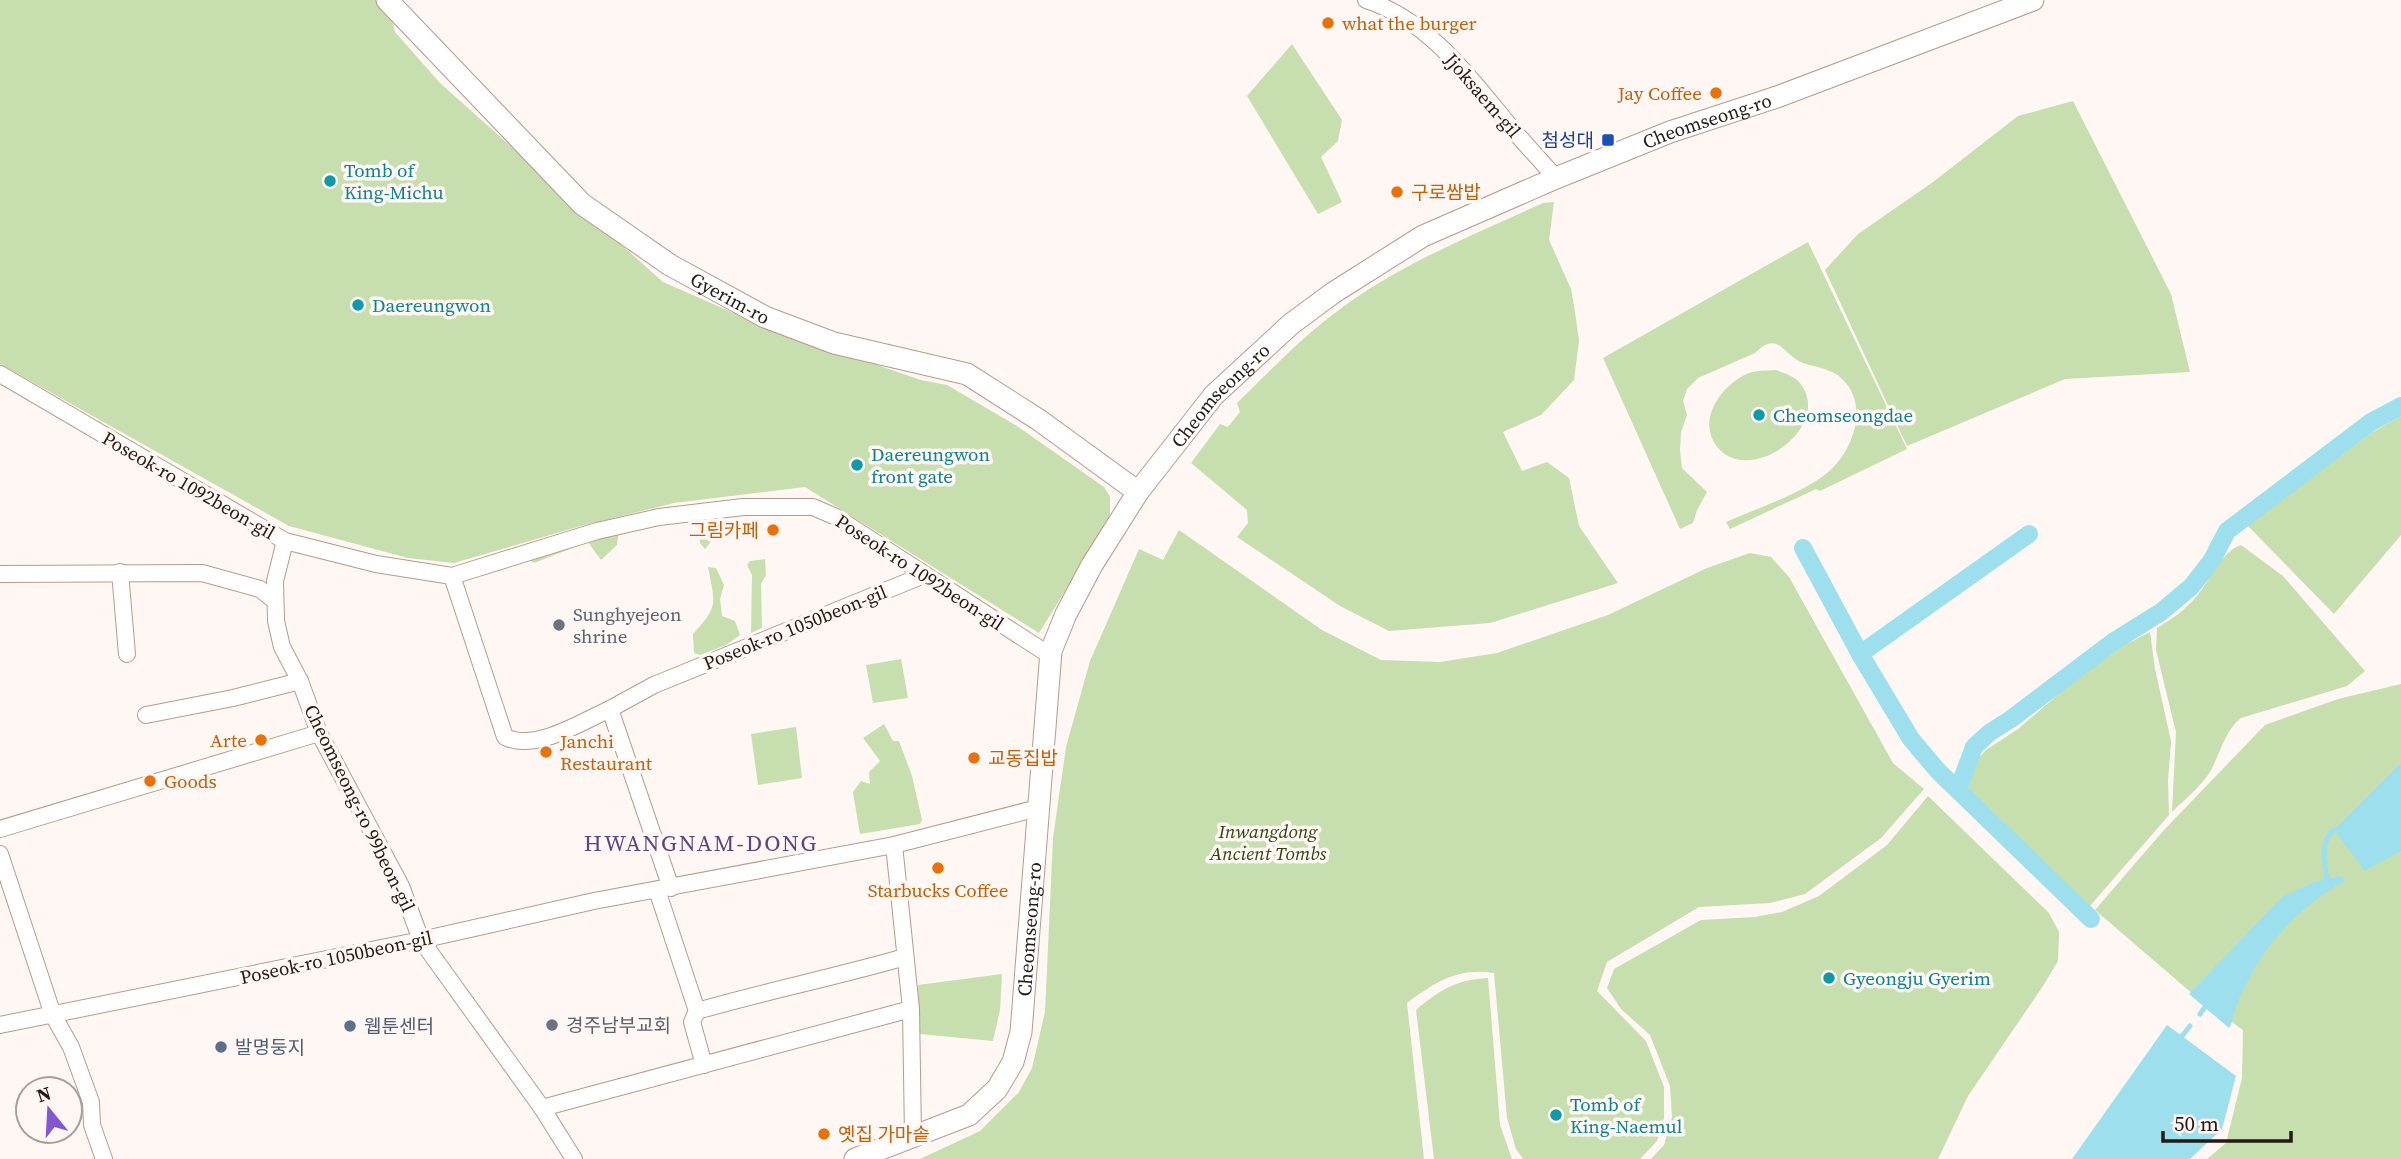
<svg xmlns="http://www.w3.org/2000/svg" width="2401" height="1159" font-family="'Source Serif 4','Noto Sans KR',serif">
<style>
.green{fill:#c7deaf}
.water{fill:#9edfee}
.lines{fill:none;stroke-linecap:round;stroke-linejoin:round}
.stream{stroke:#9edfee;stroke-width:5}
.canal{stroke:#9edfee;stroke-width:18}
.street-casing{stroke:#ba998d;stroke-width:18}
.secondary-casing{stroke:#ba998d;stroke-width:23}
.street{stroke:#fff;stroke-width:16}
.secondary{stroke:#fff;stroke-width:21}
.food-dot{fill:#e8710a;stroke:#fff7f4;stroke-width:2.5}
.transit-dot{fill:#1a4fb4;stroke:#fff7f4;stroke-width:2.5}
.culture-dot{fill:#0f9aa8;stroke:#fff7f4;stroke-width:2.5}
.worship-dot{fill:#6b7280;stroke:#fff7f4;stroke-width:2.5}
.service-dot{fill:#5c6f8a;stroke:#fff7f4;stroke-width:2.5}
.labels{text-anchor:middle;stroke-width:7;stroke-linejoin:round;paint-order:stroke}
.food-label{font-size:19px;fill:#c56008;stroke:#fff7f4;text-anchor:start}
.street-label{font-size:19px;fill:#261a15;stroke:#fff7f4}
.transit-label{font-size:19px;fill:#164399;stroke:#fff7f4;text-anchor:end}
.culture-label{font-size:19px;fill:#0d838f;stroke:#fff7f4;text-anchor:start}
.worship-label{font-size:19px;fill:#5b616d;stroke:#fff7f4;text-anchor:start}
.park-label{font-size:19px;font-style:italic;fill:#304512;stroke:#fff7f4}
.service-label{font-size:19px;fill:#4e5e75;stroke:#fff7f4;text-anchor:start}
.quarter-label{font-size:23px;letter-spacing:2px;fill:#594683;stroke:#fff7f4}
</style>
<rect width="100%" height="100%" fill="#fff7f4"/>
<!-- green -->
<g class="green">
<polygon points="0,0 378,0 391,15 395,32 440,83 663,282 768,328 921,380 947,385 1017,426 1104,487 1110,497 1110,515 1077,572 1039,633 805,487 674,503 581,526 454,563 408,558 289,526 0,364"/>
<polygon points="1292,44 1342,120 1338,141 1321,157 1342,202 1318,214 1247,96"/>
<polygon points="2073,101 2171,294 2190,372 2065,379 1907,446 1825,270 1858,234 1933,182 2018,116"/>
<path d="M1554,202L1549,240L1571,289L1575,312L1579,341L1574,380L1541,415L1503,432L1522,471L1547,462L1569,478L1579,526L1618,583L1490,623L1389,631L1340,606L1237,537L1248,523L1247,510L1191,463L1220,424L1228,427L1240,412L1237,403C1267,374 1297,342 1331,316C1394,266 1471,236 1543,203Z"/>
<path d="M1808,242L1907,449L1820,491L1816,489L1730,529L1726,522C1758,508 1801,494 1827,473C1853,452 1870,405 1842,379C1831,368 1817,368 1803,363C1783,356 1779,329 1755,353L1698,378L1687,389L1683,401L1687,415L1681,432L1680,450L1682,468L1707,492L1697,510L1693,523L1680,529L1603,358Z"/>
<path d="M1776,370C1783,373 1794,376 1799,382C1835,423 1755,485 1720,450C1694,423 1720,385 1749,373C1757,370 1767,371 1776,370Z"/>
<polygon points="2401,416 2401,535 2334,614 2248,526 2264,511 2373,432"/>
<path d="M717,511C717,525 716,538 705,549L700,543L698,524L710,518Z"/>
<path d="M1179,530L1322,630L1381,660L1440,662L1497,653L1608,615L1707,568L1750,553L1771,557L1789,577L1893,763L1924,789L1881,838L1805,894L1770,903L1699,907L1607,962L1597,991L1646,1041L1664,1087V1118L1657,1141L1640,1159H1523L1516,1149L1507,1118L1494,973C1458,967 1435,982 1407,1003L1424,1159H920L980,1131L1019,1092L1032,1068L1045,1012L1053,838L1066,747L1090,661L1139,549L1163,560Z"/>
<polygon points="619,531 617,545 601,560 588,542 534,563 515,550"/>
<path d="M2241,545L2283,576L2365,671L2347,686L2241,718C2223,732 2220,757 2208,775C2198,789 2184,800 2172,812L2176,732L2156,650L2157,628C2171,620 2186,609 2197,596C2210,580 2222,551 2241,545Z"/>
<polygon points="765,559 766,575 761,584 762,628 751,633 752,575 747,565 750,561"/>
<path d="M708,567L716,568L724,585L720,599L722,616L735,621L740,635L726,645L700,655L694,653L693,634C719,606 715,604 708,567Z"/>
<polygon points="2150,632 2155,669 2171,741 2168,781 2169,815 2089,907 1967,793 1977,760 1986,750 2018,729 2081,675 2123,646"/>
<polygon points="901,659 908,698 873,703 866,665"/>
<polygon points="2401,684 2401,1159 2207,1159 2226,1143 2242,1078 2243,1030 2194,995 2095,910 2164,830 2265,725 2338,699"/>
<polygon points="884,724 893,741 899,741 912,776 922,820 920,824 860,834 853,792 861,781 870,784 869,772 880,761 863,738"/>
<polygon points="796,727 802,778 758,785 751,734"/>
<polygon points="1928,796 2049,913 2059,932 2058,961 2043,986 1968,1096 1938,1159 1651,1159 1664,1145 1672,1117 1670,1086 1650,1035 1621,1009 1607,988 1614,969 1701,920 1755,917 1782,912 1819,896 1887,845"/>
<polygon points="1002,974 1000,1010 993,1041 920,1034 918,985"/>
<path d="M1488,978L1500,1125L1512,1159H1434L1416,1010C1440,990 1455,980 1488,978Z"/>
</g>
<!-- water -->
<g class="water">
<polygon points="2401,763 2401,851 2365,871 2334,830"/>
<path d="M2341,876L2345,881C2308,901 2272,936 2252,973C2247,984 2239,996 2236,1008C2233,1016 2234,1020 2229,1028L2189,994L2282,897L2314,882Z"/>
<polygon points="2167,1025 2236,1076 2222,1129 2190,1159 2072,1159"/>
</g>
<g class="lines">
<!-- stream -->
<g class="stream">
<path d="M2327,880C2325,862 2319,842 2334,830"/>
<polyline points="2200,1014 2205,1007"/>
<polyline points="2182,1036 2190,1026"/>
</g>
<!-- canal -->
<g class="canal">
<polyline points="1803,548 1860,654 1911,739 1938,771 2091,919"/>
<polyline points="1860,654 2029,534"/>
<polyline points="1958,790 1974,747 1989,733 2011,719 2113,642 2161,612 2191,587 2212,560 2227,531 2371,422 2401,406"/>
</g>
<!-- street casing -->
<g class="street-casing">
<g id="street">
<path d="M1366,0C1430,21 1472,80 1513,130C1527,146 1542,162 1556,178"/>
<polyline points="0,374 285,541 376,564 452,576 597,531 659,517 743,507 813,507 836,517 1051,656"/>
<polyline points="285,541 275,581 276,621 282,647 300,681 319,733 401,886 421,940 542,1108 574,1159"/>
<polyline points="120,572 127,654"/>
<polyline points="0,574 202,573 260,589 275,601"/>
<path d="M452,576L505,737C535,752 581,722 610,709"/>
<polyline points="146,715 233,698 300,681"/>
<polyline points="0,829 319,733"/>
<polyline points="894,845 911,1009 913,1136"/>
<polyline points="0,854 53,1015 71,1047 91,1102 92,1125 104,1159"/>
<polyline points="671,888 610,709 654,685 924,575"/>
<polyline points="657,890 697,1011 692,1022 704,1065"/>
<path d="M697,1011C766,991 836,977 905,957"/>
<polyline points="0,1025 421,940 594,901 894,845 1038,808"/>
<polyline points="542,1108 911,1009"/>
</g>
</g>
<!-- secondary casing -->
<g class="secondary-casing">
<g id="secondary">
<path id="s1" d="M387,0L582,204L670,265L765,317L834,343L967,374L1039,420L1138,492"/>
<path id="s2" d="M855,1159L969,1115L997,1089L1013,1062L1021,1032L1051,651L1066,614L1092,565L1138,492L1214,395L1291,324L1333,293L1423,236L1556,178L1670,132L1777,97L2033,0"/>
</g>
</g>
<!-- street -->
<use href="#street" class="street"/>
<!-- secondary -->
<use href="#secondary" class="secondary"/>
</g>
<!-- markers -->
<g class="food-dot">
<circle cx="1328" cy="23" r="7"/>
<circle cx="1716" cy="93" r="7"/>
<circle cx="1397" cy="192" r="7"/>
<circle cx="773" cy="530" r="7"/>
<circle cx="261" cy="740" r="7"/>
<circle cx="546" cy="752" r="7"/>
<circle cx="974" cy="758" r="7"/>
<circle cx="150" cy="781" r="7"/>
<circle cx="938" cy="868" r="7"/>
<circle cx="824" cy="1134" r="7"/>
</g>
<rect class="transit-dot" x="1601" y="133" width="14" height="14" rx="3.5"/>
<g class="culture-dot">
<circle cx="330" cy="181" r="7"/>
<circle cx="358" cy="305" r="7"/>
<circle cx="1759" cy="415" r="7"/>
<circle cx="857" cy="465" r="7"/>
<circle cx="1829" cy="978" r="7"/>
<circle cx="1556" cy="1115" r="7"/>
</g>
<g class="worship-dot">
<circle cx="559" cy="625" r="7"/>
<circle cx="552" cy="1025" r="7"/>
</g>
<g class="service-dot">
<circle cx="350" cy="1026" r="7"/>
<circle cx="221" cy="1047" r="7"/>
</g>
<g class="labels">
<!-- food labels -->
<g class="food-label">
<text x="1342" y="30">what the burger</text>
<text x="1702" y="100" text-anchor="end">Jay Coffee</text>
<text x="1411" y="199">구로쌈밥</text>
<text x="759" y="537" text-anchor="end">그림카페</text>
<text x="247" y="747" text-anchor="end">Arte</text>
<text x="560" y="748">Janchi<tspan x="560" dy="22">Restaurant</tspan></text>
<text x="988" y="765">교동집밥</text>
<text x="164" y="788">Goods</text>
<text x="938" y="897" text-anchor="middle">Starbucks Coffee</text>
<text x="838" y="1141">옛집 가마솥</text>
</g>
<!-- street labels -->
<g class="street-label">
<text transform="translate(1483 95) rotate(49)" y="7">Jjoksaem-gil</text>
<text dy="7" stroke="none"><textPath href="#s2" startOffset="1480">Cheomseong-ro</textPath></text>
<text dy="7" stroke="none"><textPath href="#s1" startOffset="458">Gyerim-ro</textPath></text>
<text dy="7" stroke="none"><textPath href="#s2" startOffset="914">Cheomseong-ro</textPath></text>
<text transform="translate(189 485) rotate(30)" y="7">Poseok-ro 1092beon-gil</text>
<text transform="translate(920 572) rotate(33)" y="7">Poseok-ro 1092beon-gil</text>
<text transform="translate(795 627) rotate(-22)" y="7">Poseok-ro 1050beon-gil</text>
<text transform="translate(360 808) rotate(64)" y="7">Cheomseong-ro 99beon-gil</text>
<text dy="7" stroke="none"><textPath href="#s2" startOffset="326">Cheomseong-ro</textPath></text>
<text transform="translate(336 957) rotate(-12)" y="7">Poseok-ro 1050beon-gil</text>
</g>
<!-- transit labels -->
<g class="transit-label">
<text x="1594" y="147">첨성대</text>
</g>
<!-- culture labels -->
<g class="culture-label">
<text x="344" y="177">Tomb of<tspan x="344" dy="22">King-Michu</tspan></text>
<text x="372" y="312">Daereungwon</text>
<text x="1773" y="422">Cheomseongdae</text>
<text x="871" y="461">Daereungwon<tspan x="871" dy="22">front gate</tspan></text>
<text x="1843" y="985">Gyeongju Gyerim</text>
<text x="1570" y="1111">Tomb of<tspan x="1570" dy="22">King-Naemul</tspan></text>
</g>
<!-- worship labels -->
<g class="worship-label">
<text x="573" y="621">Sunghyejeon<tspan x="573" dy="22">shrine</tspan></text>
<text x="566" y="1032">경주남부교회</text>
</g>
<!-- park labels -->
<g class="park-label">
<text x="1268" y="838">Inwangdong<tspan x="1268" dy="22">Ancient Tombs</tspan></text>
</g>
<!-- service labels -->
<g class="service-label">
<text x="364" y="1033">웹툰센터</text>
<text x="235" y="1054">발명둥지</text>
</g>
<!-- quarter labels -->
<g class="quarter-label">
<text x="701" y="851">HWANGNAM-DONG</text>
</g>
</g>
<!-- north arrow -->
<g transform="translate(49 1110) rotate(342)"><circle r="33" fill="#fff7f4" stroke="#a89f9b" stroke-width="2"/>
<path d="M0-5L12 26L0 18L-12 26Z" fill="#8357d1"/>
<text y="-10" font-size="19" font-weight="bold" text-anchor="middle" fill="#261a15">N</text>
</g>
<!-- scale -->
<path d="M2163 1131v10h128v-10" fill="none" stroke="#261a15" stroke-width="3.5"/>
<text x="2174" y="1131" font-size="21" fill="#261a15" stroke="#fff7f4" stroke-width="5" paint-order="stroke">50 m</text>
</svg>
